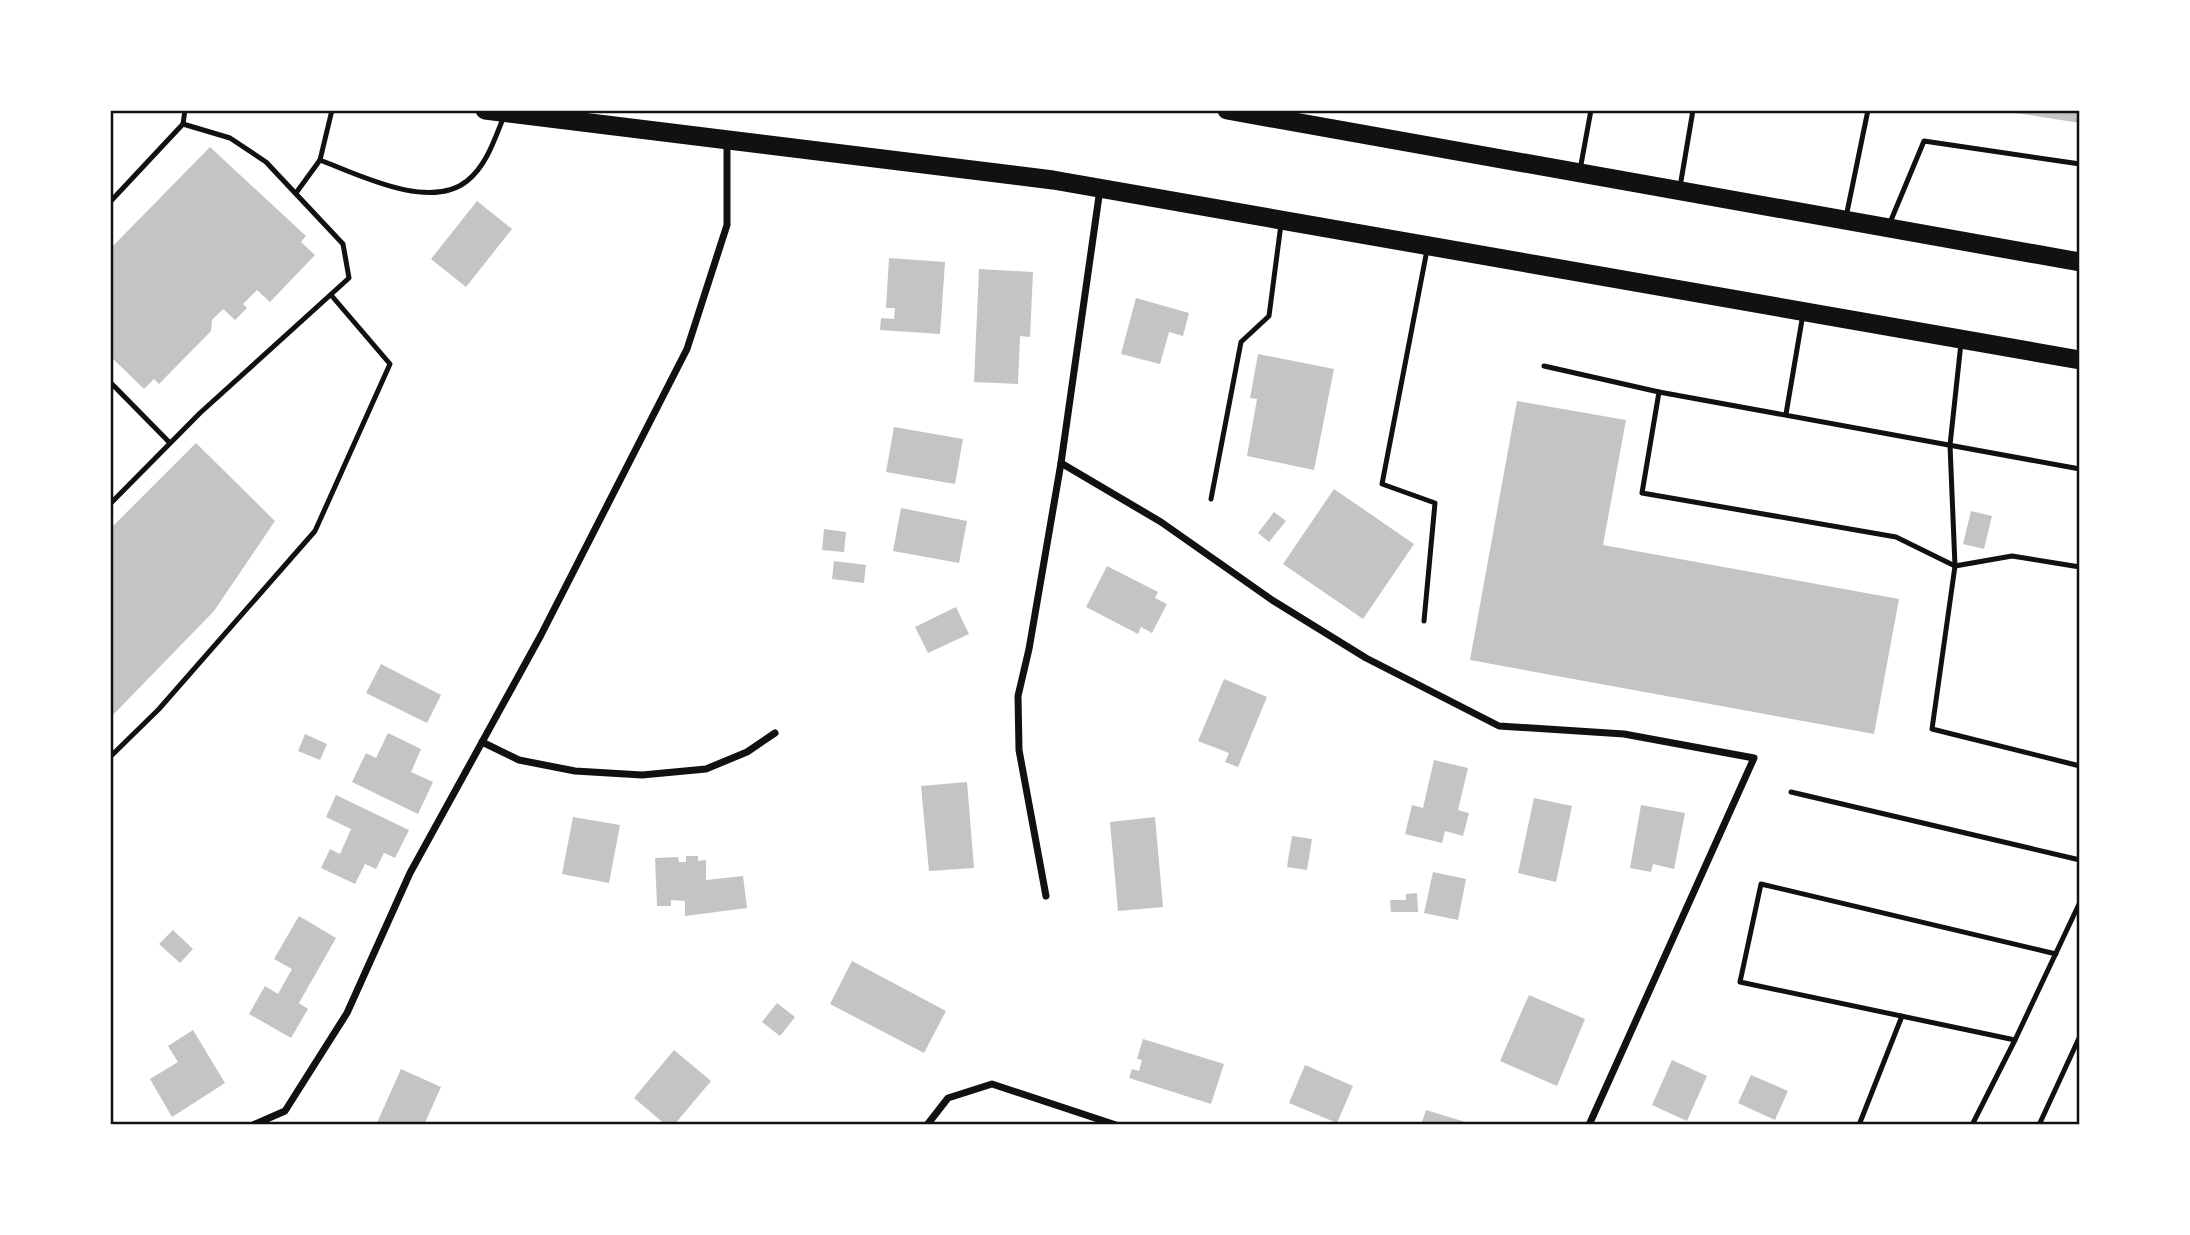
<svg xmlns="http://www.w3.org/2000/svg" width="2190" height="1235" font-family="'Golos Text',sans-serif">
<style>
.building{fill:#c4c4c4}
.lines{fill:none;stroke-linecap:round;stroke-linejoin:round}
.service{stroke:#111;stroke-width:5}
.minor{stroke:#111;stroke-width:7}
.trunk{stroke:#111;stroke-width:19}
.neatline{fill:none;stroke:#111;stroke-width:2.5}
</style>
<rect width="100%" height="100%" fill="#fff"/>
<!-- building -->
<g class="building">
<polygon points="2010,110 2080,110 2080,123 2009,112"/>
<polygon points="210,147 306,236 301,242 315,255 270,302 257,290 243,304 247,308 235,320 223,309 212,320 211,331 159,384 154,379 144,389 110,356 110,249"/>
<polygon points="477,201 512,229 466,287 431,259"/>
<polygon points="889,258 945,262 940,334 880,330 881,318 894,319 895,308 886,308"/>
<polygon points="979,269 1033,272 1030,337 1020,336 1018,384 974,382"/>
<polygon points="1136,298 1189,313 1183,336 1169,332 1160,364 1121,354"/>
<polygon points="1258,354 1334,369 1314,470 1247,456 1257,399 1250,398"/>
<polygon points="1517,401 1626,420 1603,545 1899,599 1874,734 1470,660"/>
<polygon points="894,427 963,439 955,484 886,472"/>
<polygon points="196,443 275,521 214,611 110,718 110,529"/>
<polygon points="1334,489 1414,544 1363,619 1283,564"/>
<polygon points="901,508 967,521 959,563 893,551"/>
<polygon points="1971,511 1992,516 1984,549 1963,544"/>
<polygon points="1274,512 1286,521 1269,542 1258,533"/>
<polygon points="824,529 846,532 844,552 822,550"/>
<polygon points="834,561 866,565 864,583 832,579"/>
<polygon points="1107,566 1158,592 1155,598 1167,604 1152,633 1141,627 1138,634 1086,607"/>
<polygon points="956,607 969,634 928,653 915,627"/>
<polygon points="381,664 441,695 427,723 366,693"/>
<polygon points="1224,679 1267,697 1238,767 1225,762 1229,753 1198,741"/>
<polygon points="388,733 421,749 411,772 433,782 418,814 352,782 366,753 376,758"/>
<polygon points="305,734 327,744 320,760 298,751"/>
<polygon points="1434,760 1468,768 1458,810 1469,813 1463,836 1445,831 1442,843 1405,834 1412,805 1423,808"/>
<polygon points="967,782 974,868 929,871 921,786"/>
<polygon points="336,795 409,830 395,858 384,853 376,869 365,864 355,884 321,868 330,849 340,854 351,829 326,817"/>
<polygon points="1534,798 1572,806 1556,882 1518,873"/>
<polygon points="1641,805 1685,813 1674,869 1653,864 1651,872 1630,868"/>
<polygon points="573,817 620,825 609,883 562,874"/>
<polygon points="1155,817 1163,907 1118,911 1110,822"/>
<polygon points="1292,836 1312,839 1307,870 1287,867"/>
<polygon points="686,856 698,856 698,861 706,860 706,880 743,876 747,908 685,916 685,901 671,900 671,906 657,906 655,858 678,857 679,862 686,862"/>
<polygon points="1433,872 1466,879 1458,920 1424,913"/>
<polygon points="1417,893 1418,912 1391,912 1390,900 1406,900 1406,894"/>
<polygon points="299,916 336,938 299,1003 308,1009 291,1038 249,1014 265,986 278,994 292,969 274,959"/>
<polygon points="173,930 193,949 180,963 159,944"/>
<polygon points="852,961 946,1011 924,1053 830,1004"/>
<polygon points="1529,995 1585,1019 1557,1086 1500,1061"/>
<polygon points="777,1003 795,1017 780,1036 762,1022"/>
<polygon points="193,1030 225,1083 172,1117 150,1079 178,1062 168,1046"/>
<polygon points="1143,1039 1224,1064 1211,1104 1129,1078 1132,1069 1139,1071 1142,1060 1137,1059"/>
<polygon points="674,1050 711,1081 674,1125 666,1125 634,1098"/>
<polygon points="1672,1060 1707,1076 1687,1121 1652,1105"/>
<polygon points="1305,1065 1353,1086 1337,1123 1289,1103"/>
<polygon points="401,1069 441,1087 424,1125 376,1125"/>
<polygon points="1751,1075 1788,1091 1775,1120 1738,1103"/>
<polygon points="1426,1110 1472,1124 1472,1125 1421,1125"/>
</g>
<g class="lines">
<!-- service -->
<g class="service">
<path d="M320,160C359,175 430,211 467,181C487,165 495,138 504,116"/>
<polyline points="1580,170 1591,110"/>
<polyline points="1680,187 1693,110"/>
<polyline points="296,193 320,160 332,110"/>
<polyline points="110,202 183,124"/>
<polyline points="1846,217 1868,110"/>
<polyline points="1889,225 1924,141 2080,164"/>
<polyline points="1961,343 1950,445 1955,566 1932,729 2080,766"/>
<polyline points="1544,366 1659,392 1642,493 1896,537 1955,566 2012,556 2080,567"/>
<polyline points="110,382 170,443"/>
<polyline points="1659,392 2080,469"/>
<polyline points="1786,414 1803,314"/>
<polyline points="1211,499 1241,342 1269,316 1281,224"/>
<polyline points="110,504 200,413 349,278 343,244 266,162 230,138 183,124 185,110"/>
<polyline points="1424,621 1435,503 1382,484 1427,250"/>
<polyline points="110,757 159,709 315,531 390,364 331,295"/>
<polyline points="1791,792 2080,860"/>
<polyline points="2015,1040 1740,982 1761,884 2056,954"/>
<polyline points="1859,1125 1902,1016"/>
<polyline points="1972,1125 2015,1040 2080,902"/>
<polyline points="2039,1125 2080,1036"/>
</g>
<!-- minor -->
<g class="minor">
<polyline points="1061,463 1161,522 1272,600 1366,658 1499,726 1624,734 1754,758 1589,1125"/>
<polyline points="482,742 519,760 575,771 642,775 706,769 747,752 775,733"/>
<polyline points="1046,896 1019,750 1018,696 1029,649 1061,463 1100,189"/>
<polyline points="253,1125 285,1111 347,1013 410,873 541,635 687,349 727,225 727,141"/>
<polyline points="927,1125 948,1098 992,1084 1116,1125"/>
</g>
<!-- trunk -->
<g class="trunk">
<polyline points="485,110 1053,180 2080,360"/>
<polyline points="1227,110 2080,262"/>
</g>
</g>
<!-- border -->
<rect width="2190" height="1235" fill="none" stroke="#ffffff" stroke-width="224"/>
<rect x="112" y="112" width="1966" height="1011" class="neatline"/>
</svg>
